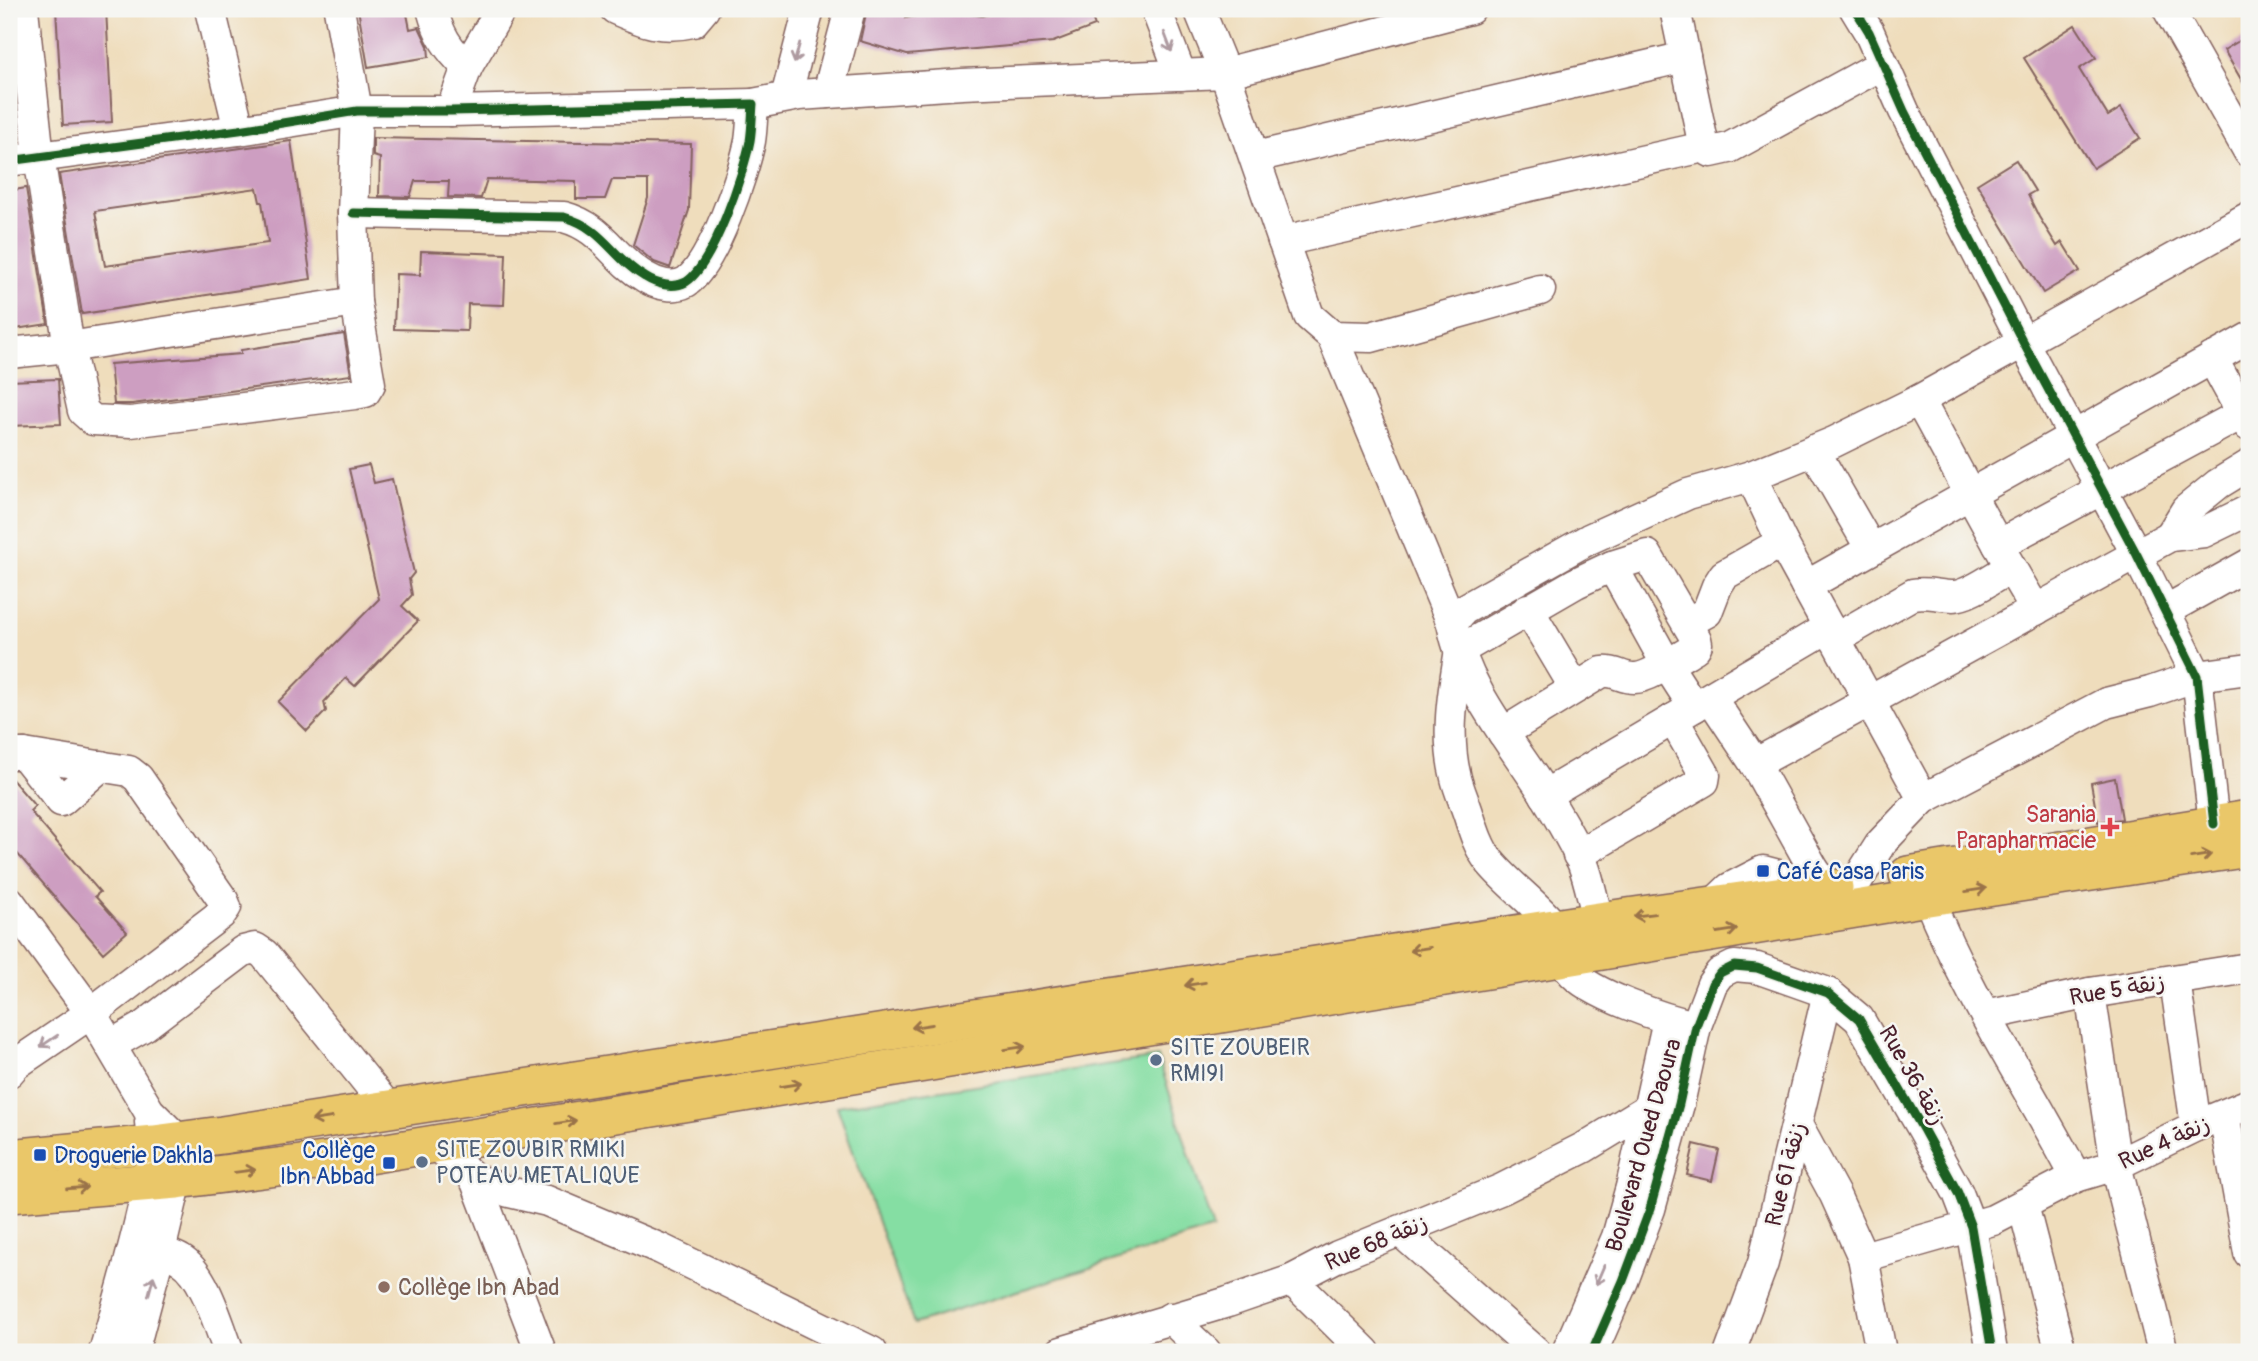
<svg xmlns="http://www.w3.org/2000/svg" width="2258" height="1361" font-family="Pangolin,'Playpen Sans Arabic',sans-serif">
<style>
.green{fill:#85dea3;stroke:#687e67;stroke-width:2}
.building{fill:#cd9ec1;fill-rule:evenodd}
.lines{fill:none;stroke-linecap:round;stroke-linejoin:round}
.minor-casing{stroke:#84625e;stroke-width:33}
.major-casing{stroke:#84625e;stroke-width:40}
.minor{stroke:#fff;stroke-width:30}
.major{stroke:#eac769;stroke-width:37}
.cycleway-casing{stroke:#f6f6f2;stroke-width:13}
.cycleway{stroke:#1b5e20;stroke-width:9}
.oneway{stroke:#ae9aa0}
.oneway2{stroke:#9a734a}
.health-dot{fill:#e0444e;stroke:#f6f6f2;stroke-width:2.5}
.transit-dot{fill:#1a4fb4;stroke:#f6f6f2;stroke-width:2.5}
.service-dot{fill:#5c6f8a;stroke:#f6f6f2;stroke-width:2.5}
.education-dot{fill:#8d6e63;stroke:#f6f6f2;stroke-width:2.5}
.labels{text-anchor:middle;stroke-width:5;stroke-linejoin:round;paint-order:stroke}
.health-label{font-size:23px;fill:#be3a42;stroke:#f6f6f2;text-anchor:end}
.transit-label{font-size:23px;fill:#164399;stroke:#f6f6f2;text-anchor:start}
.street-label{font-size:23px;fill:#4a1f2b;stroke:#f6f6f2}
.service-label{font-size:23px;fill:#4e5e75;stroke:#f6f6f2;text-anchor:start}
.education-label{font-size:23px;fill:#785e54;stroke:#f6f6f2;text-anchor:start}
</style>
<rect width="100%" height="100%" fill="#f6f6f2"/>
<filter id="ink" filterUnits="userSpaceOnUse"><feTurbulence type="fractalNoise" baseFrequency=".0143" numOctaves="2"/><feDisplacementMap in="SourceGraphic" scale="14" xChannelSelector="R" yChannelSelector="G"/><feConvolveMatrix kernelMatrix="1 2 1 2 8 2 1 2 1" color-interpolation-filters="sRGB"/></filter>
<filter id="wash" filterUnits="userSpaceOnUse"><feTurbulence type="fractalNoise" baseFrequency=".00686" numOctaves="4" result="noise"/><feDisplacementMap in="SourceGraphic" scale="28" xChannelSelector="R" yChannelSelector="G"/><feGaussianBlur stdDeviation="1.57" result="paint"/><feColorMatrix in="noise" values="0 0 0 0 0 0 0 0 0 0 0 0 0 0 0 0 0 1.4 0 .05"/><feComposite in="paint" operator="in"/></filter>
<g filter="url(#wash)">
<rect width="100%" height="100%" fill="#efddbc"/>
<!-- green -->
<polygon class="green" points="1158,1057 1213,1229 914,1324 837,1106"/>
<g id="blocks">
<!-- building -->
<g class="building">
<polygon points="56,9 106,9 112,122 63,125"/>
<polygon points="358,9 406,9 410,29 419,27 428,46 429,57 368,67"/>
<polygon points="867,9 907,9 906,18 946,10 982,16 1007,9 1089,9 1095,26 1053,42 907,55 860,41"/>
<polygon points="2075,25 2096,58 2079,69 2108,116 2121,108 2140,138 2093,168 2024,58"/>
<polygon points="2249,35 2249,93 2224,50"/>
<polygon points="373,138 691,144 689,210 670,268 668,267 654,262 633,245 648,198 648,180 612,180 605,199 576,199 576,181 487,179 481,198 448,197 449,181 415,181 410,197 379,196 380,158 373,156"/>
<path d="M291,141L311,279L82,314L59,174ZM257,188L260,202H262L268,243L105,266L95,211Z"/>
<polygon points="2016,160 2035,191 2028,195 2039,217 2057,246 2062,242 2080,271 2043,293 1977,184"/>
<polygon points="26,188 48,324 9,330 9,191"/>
<polygon points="421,251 506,254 504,305 468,304 467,331 394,329 396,274 420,275"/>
<polygon points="344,334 351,375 132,404 114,404 110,364 241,354 241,350"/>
<polygon points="58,379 61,424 9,426 9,381"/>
<polygon points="369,465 374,483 392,479 414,573 409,579 412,595 402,606 418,621 355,686 346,678 324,702 326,711 307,731 278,702 379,599 349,469"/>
<polygon points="9,776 35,806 30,811 100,892 95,896 127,932 103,953 9,844"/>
<polygon points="2115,778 2122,819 2098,822 2091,783"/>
<polygon points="1694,1144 1719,1150 1712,1181 1687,1175"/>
</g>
</g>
</g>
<g filter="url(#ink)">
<use href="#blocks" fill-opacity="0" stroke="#84625e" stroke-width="2"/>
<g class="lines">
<!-- minor casing -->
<g class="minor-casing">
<g id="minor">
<polyline points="23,9 39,157 69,347 83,411 93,420 131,422 355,394 365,392 370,384 356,302 353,213 357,111 339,9"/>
<polyline points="210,9 239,130"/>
<path d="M432,9C439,35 448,49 467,67"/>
<path d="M615,9C644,22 662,29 693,22L704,9"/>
<polyline points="1156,9 1181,75"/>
<polyline points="1199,9 1225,73 1309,316 1332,336 1371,337 1540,290"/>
<polyline points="1675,9 1704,147 1711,152 1729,148 1883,64"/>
<polyline points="1855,9 1869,32 1904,111 2023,342 2137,555 2197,676 2214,824"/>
<polyline points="2168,9 2249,152"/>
<polyline points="828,93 850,9"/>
<polyline points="786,97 809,9"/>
<polyline points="753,104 799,95 962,84 1225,73 1470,9"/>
<polyline points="451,111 467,67 501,9"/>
<polyline points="1255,157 1685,57"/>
<path d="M9,161L239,130L357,111H451L753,104C752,116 752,129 750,141C744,172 713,265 686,282C673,289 656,284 645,277C612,258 604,228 564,217L353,213"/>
<polyline points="1283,241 1704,147"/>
<path d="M1332,336L1452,623C1464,687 1509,739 1544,793C1555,811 1575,844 1583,864C1590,882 1593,903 1599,921"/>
<polyline points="9,353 69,347 356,302"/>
<polyline points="2212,358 2249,426"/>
<path d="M1919,400C1958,470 1994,542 2036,610"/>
<polyline points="1814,450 1871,549"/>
<polyline points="1751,476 1782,542 1923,799"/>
<polyline points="2170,536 2186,510 2218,484 2249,465"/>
<polyline points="1998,545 2249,410"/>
<polyline points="1612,566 1667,665 1694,707"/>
<polyline points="1806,586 2249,338"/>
<polyline points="1528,609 1575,688"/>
<polyline points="2165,611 2249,564"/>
<polyline points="1452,623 1463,610 1589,539 1688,494 1751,476 1834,442 1919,400 2249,217"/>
<polyline points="1687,623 1707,612 1717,586 1724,575 1782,542"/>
<path d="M1835,639L1913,594C1927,591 1939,596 1953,596C1969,596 1995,576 2010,568"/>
<polyline points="1711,698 1755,764 1813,868 1827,889"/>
<path d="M1503,733L1602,672C1615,670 1623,679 1635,678C1649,678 1681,656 1695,648L1697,644L1696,639L1647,555L1612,566L1576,583L1460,650C1453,692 1445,735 1456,778C1459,790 1464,801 1468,813C1473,829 1479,849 1490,862C1509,885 1535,903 1554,926C1564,937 1561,957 1570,970C1588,994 1667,1020 1696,1026"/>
<polyline points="9,754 24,754 129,771 138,778 223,900 226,907 221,914 91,1013 16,1064 9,1072"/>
<polyline points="24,754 61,801 101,766"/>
<polyline points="1755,764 2170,536 2204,532 2249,510"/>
<polyline points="1545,795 1829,627"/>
<polyline points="1578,855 1704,781 1705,775 1673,719"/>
<polyline points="1855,884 1881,843 1923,799 2106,703 2150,692 2197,676 2249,669"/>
<path d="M1928,897C1967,995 2027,1084 2076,1177"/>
<polyline points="9,901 91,1013 149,1111 179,1141 177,1180 160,1251 133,1352"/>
<polyline points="1712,905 1730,888 1763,871 1786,877 1805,892"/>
<polyline points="2175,980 2196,1126"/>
<polyline points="2090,993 2116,1165 2163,1352"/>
<polyline points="1986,1015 2090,993 2249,968"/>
<polyline points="111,1045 144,1026 243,951 255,948 264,954 389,1109"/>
<polyline points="2224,1115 2249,1253"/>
<polyline points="1797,1125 1835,1195 1863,1257 1881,1352"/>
<polyline points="436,1144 475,1179 509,1192 547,1201 661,1249 872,1352"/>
<polyline points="475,1179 541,1352"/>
<polyline points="2023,1205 2061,1352"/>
<polyline points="1400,1231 1536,1352"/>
<path d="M160,1251C167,1254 175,1256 181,1260C205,1274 219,1327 229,1352"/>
<polyline points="1863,1257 1993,1220 2076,1177 2116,1165 2196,1126 2249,1104"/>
<polyline points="1292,1280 1365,1352"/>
<polyline points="1170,1318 1206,1352"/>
<path d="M104,1352C118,1304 132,1256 143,1207C149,1178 155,1152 150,1122"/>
<polyline points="1061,1352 1228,1302 1292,1280 1338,1256 1502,1189 1585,1147 1649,1108 1679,1104"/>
<polyline points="1567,1352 1617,1237 1631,1187 1668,1020"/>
<polyline points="1592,1352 1623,1281 1650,1209 1679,1104 1696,1026 1712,984 1720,973 1734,966 1757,968 1828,993 1859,1019 1924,1131 1958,1193 1971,1227 1992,1352"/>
<polyline points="1730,1352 1763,1263 1828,993"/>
</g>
</g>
<!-- major casing -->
<g class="major-casing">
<g id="major">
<polyline points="1908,875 2249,819"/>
<polyline points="9,1158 154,1144 222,1135 1599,921 1834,888"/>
<polyline points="9,1194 177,1180 362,1156 1928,897 2249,848"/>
</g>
</g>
<!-- minor -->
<use href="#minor" class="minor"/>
<!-- major -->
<use href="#major" class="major"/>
<!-- cycleway casing -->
<g class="cycleway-casing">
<g id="cycleway">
<polyline points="1855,9 1869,32 1904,111 2023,342 2137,555 2197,676 2214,824"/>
<path d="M9,161L239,130L357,111H451L753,104C752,116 752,129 750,141C744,172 713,265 686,282C673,289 656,284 645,277C612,258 604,228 564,217L353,213"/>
<polyline points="1592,1352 1623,1281 1650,1209 1679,1104 1696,1026 1712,984 1720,973 1734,966 1757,968 1828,993 1859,1019 1924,1131 1958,1193 1971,1227 1992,1352"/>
</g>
</g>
<!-- cycleway -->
<use href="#cycleway" class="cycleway"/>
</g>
<!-- one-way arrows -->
<defs><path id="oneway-shaft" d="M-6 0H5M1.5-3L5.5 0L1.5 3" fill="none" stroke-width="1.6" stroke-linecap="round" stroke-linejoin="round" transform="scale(1.75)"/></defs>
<g class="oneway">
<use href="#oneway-shaft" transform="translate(1168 42) rotate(69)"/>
<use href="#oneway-shaft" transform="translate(797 53) rotate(105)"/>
<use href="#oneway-shaft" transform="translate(49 1041) rotate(146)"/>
<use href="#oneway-shaft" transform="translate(1600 1275) rotate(113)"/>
<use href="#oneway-shaft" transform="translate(151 1286) rotate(-75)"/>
</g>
<g class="oneway2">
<use href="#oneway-shaft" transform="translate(2201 856) rotate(-9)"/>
<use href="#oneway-shaft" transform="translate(1976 890) rotate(-9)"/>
<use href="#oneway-shaft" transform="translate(1644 915) rotate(172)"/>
<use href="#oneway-shaft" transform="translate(1727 931) rotate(-9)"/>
<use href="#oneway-shaft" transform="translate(1420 949) rotate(171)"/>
<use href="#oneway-shaft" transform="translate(1195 984) rotate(171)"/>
<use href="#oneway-shaft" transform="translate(922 1026) rotate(171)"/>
<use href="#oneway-shaft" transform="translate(1015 1048) rotate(-9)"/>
<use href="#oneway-shaft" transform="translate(791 1085) rotate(-9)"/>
<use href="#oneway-shaft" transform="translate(322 1119) rotate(171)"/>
<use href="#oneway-shaft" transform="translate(566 1122) rotate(-9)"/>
<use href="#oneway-shaft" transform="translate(245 1171) rotate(-7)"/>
<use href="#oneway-shaft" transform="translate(77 1188) rotate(-5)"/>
</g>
</g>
<!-- markers -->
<path class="health-dot" d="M2106.5 816.5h7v7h7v7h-7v7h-7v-7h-7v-7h7z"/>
<g class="transit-dot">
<rect x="1756" y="864" width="14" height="14" rx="3.5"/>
<rect x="33" y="1148" width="14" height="14" rx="3.5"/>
<rect x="382" y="1156" width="14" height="14" rx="3.5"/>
</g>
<g class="service-dot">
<circle cx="1156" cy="1060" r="7"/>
<circle cx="422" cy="1162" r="7"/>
</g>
<circle class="education-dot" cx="384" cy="1287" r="7"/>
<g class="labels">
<!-- health labels -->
<g class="health-label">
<text x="2096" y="822">Sarania<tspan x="2096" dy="26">Parapharmacie</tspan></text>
</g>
<!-- transit labels -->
<g class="transit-label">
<text x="1777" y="879">Café Casa Paris</text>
<text x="375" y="1158" text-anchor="end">Collège<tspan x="375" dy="26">Ibn Abbad</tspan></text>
<text x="54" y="1163">Droguerie Dakhla</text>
</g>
<!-- street labels -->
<g class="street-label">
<text transform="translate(2117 989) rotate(-10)" y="8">Rue 5 زنقة</text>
<text transform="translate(1913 1075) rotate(60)" y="8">Rue 36 زنقة</text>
<text transform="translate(2164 1142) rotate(-25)" y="8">Rue 4 زنقة</text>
<text transform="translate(1643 1145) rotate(-74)" y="8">Boulevard Oued Daoura</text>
<text transform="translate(1785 1174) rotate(-76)" y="8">Rue 61 زنقة</text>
<text transform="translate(1376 1242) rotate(-23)" y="8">Rue 68 زنقة</text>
</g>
<!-- service labels -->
<g class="service-label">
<text x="1170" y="1055">SITE ZOUBEIR<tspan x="1170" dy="26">RMI9I</tspan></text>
<text x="436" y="1157">SITE ZOUBIR RMIKI<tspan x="436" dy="26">POTEAU METALIQUE</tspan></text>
</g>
<!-- education labels -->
<g class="education-label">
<text x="398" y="1295">Collège Ibn Abad</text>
</g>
</g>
<!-- margin -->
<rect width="2258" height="1361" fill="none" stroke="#f6f6f2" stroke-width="35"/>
</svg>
